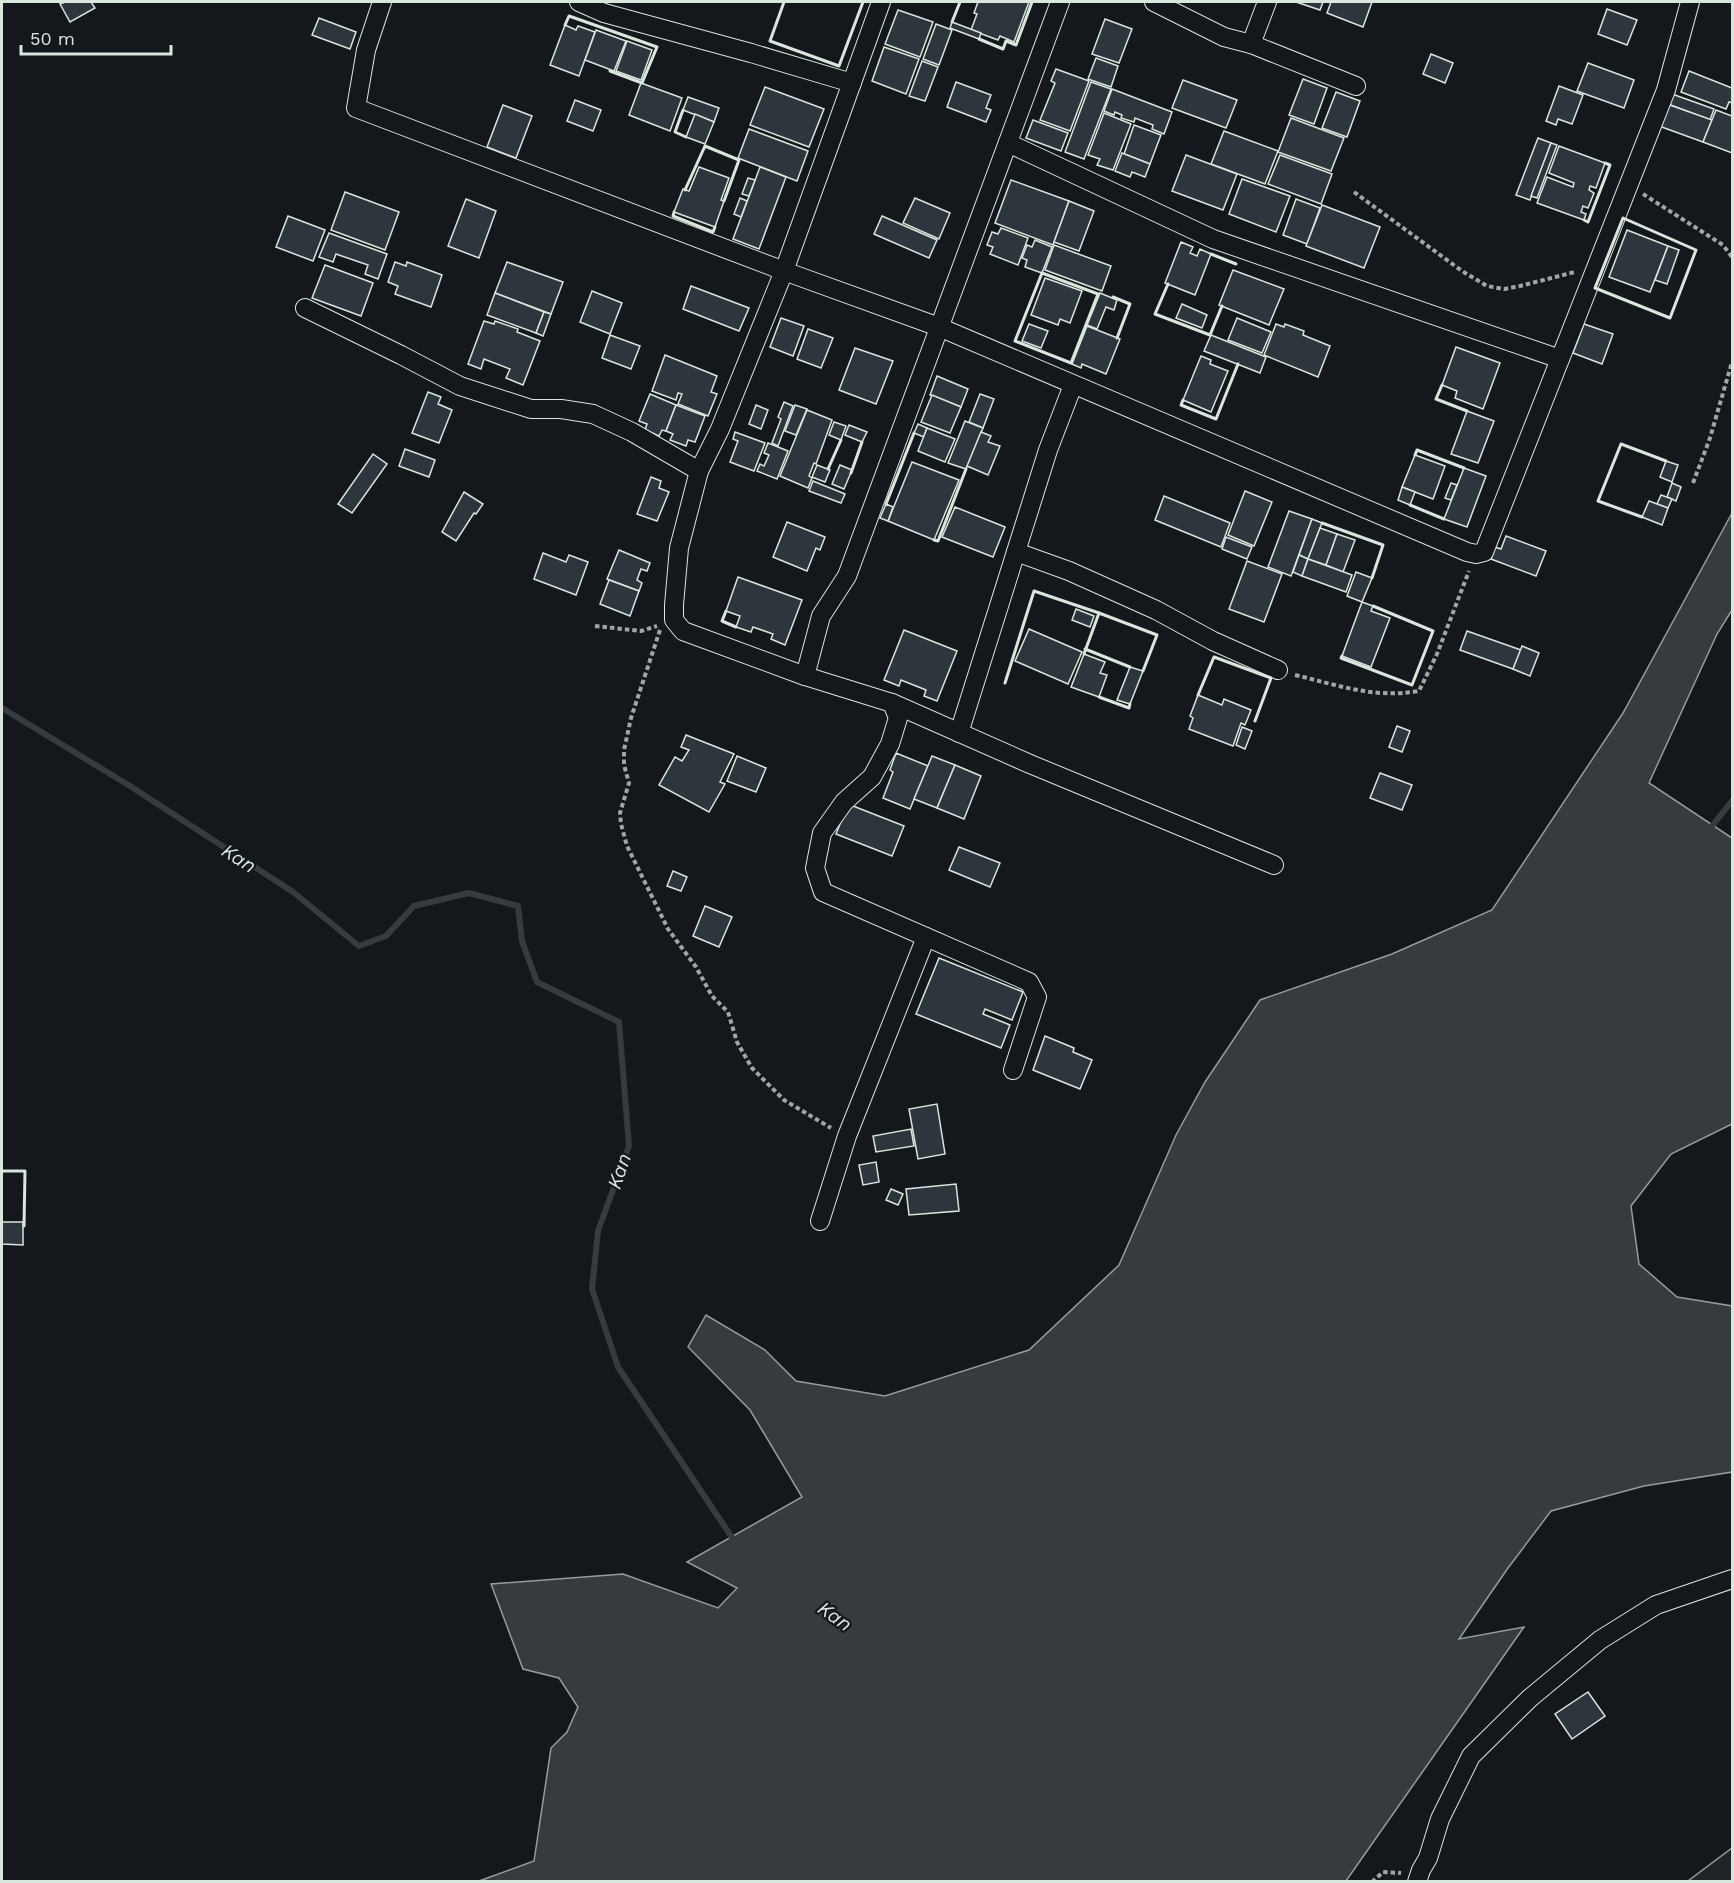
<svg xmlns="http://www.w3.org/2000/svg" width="1734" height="1883" font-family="'Work Sans',sans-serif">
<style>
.green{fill:#202428;stroke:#939e99;stroke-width:1.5}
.water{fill:#363b3e;stroke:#939e99;stroke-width:1.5}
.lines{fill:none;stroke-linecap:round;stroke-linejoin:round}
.stream{stroke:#363b3e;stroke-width:6}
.building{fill:#2c363c;stroke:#d8e6dc;stroke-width:1.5}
.street-casing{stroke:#d8e6dc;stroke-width:20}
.path{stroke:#9da8a2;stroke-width:4;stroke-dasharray:4.5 3;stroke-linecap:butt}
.street{stroke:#14181c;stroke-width:18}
.wall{stroke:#d8e6dc;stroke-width:3}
.labels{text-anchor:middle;stroke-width:4.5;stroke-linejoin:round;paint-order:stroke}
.water-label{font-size:20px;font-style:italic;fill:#d8e6dc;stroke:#14181c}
</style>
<rect width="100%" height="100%" fill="#14181c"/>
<!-- green -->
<polygon class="green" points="1732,1848 1732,1881 1688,1881"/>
<!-- water -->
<polygon class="water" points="1732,513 1732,610 1717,634 1649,783 1732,838 1732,1124 1671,1154 1631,1206 1639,1264 1677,1297 1732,1306 1732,1472 1644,1486 1551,1511 1508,1568 1459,1639 1524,1627 1346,1881 479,1881 534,1861 551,1748 567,1732 578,1707 559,1678 523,1669 491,1584 623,1574 718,1608 737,1588 687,1562 802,1497 750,1410 688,1347 706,1315 765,1350 796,1381 885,1396 1029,1350 1119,1265 1176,1135 1205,1082 1260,1000 1392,954 1492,910 1623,713"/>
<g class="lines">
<!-- stream -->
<g class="stream">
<polyline points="2,708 130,786 293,892 359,946 386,936 414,906 469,893 518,906 522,941 537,982 619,1022 629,1146 598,1231 592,1289 618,1367 735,1542"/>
<polyline points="1708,831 1732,801"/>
</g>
</g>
<!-- building -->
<g class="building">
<polygon points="65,2 91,2 95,8 70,22 60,4"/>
<polygon points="978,2 1029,2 1014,42 1000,36 998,40 971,30 977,14 974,13"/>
<polygon points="1296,2 1323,2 1320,10"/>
<polygon points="1331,2 1372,2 1363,27 1327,13"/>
<polygon points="1607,9 1637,20 1627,45 1598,34"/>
<polygon points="898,10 933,22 920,57 885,44"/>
<polygon points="319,18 356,32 350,49 312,35"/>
<polygon points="1105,19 1132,29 1119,63 1092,54"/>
<polygon points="952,22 981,33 979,39 950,28"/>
<polygon points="936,24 952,30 939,65 923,59"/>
<polygon points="565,25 576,30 578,26 595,32 579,76 550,65"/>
<polygon points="596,30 626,41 614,71 585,60"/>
<polygon points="627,41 652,50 641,80 616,71"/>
<polygon points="884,47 919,59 906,94 872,81"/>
<polygon points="1431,54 1453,63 1445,83 1423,74"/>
<polygon points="1096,58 1118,66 1111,87 1088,79"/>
<polygon points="922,61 938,67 925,101 909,96"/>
<polygon points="1588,63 1634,80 1624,108 1577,91"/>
<polygon points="1056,69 1089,81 1070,131 1040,120 1055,83 1051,81"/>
<polygon points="1689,71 1732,88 1732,103 1729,102 1726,109 1681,92"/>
<polygon points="1303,79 1327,88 1314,124 1289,115"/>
<polygon points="1183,80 1237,100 1226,128 1172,108"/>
<polygon points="956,82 991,95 986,108 991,110 986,122 947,107"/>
<polygon points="1091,82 1111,89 1084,159 1065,152"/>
<polygon points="641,83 682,98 670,131 629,115"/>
<polygon points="1559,86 1583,95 1572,124 1558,119 1556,125 1546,121"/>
<polygon points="765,87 824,109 809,147 750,125"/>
<polygon points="1112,89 1172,112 1164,134 1152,129 1153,125 1135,118 1134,122 1121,118 1122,115 1115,112 1114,115 1104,111"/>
<polygon points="1336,92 1360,101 1347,137 1322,128"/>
<polygon points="1672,94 1714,109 1710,120 1668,104"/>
<polygon points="688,97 719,108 714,122 683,110"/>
<polygon points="575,100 601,110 593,131 567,121"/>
<polygon points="1667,104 1712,120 1703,142 1659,126"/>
<polygon points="503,105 532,116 516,158 487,147"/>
<polygon points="1716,110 1732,116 1732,153 1703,142"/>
<polygon points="1104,113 1131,124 1113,170 1097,165 1100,159 1088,155"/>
<polygon points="695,114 714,122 705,144 686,137"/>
<polygon points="1291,118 1344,138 1331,171 1278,152"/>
<polygon points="1033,120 1068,133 1061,151 1026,138"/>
<polygon points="1134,125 1161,135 1150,164 1124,154"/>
<polygon points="749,129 808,151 797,181 738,158"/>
<polygon points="1224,131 1278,151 1265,184 1211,164"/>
<polygon points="1538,138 1551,143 1530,200 1516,195"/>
<polygon points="1551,143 1557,145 1537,198 1531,196"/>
<polygon points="1559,146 1605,163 1596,188 1590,186 1589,190 1594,193 1588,208 1583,206 1581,212 1586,214 1584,220 1537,203 1547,177 1573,187 1574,183 1549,173"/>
<polygon points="1122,153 1150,164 1145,177 1132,172 1130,177 1115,171"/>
<polygon points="1186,155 1237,174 1223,210 1172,191"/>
<polygon points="1280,155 1332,174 1321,204 1268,184"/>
<polygon points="699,167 729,178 721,200 724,201 715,227 674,212 683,189 689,191"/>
<polygon points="760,167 786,177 759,249 733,239"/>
<polygon points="748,178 755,180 749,196 742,194"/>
<polygon points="1242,179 1290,196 1276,232 1229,214"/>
<polygon points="1011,180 1069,201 1053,245 995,223"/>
<polygon points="345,192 399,212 385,250 331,230"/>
<polygon points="740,198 747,201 741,217 734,214"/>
<polygon points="915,198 950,213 939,239 903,223"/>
<polygon points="466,199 496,211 479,258 448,246"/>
<polygon points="1296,199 1320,208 1307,244 1283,235"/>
<polygon points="1069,201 1094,211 1079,251 1054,242"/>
<polygon points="1322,205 1380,227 1364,268 1306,246"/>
<polygon points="288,216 325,230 313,261 276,247"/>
<polygon points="882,216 937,240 929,258 874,234"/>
<polygon points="1001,228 1028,238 1018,265 990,254 993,247 987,245 992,232 998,234"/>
<polygon points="1627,230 1668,246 1650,292 1609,277"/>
<polygon points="329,233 387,254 378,279 365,274 368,265 336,254 333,262 319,257"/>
<polygon points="1035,240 1052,247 1042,273 1025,267 1027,260 1022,258 1027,245 1032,247"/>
<polygon points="1181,242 1193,247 1190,253 1197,256 1200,249 1211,254 1195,295 1165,283"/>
<polygon points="1054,245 1111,266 1102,291 1045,270"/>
<polygon points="1668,246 1679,250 1667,284 1655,280"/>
<polygon points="395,262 406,266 407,262 442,275 431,307 395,294 398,286 388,282"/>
<polygon points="507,262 563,282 551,314 495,293"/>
<polygon points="325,265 373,283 361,316 312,298"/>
<polygon points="1233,270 1284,289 1269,325 1219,305"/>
<polygon points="1045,278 1082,291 1070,323 1060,319 1058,325 1031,315"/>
<polygon points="691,286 749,308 739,331 683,309"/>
<polygon points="592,291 622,303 610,334 580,322"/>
<polygon points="495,293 544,312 536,333 487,315"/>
<polygon points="1100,293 1117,300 1114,310 1106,307 1097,329 1087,325"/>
<polygon points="1182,304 1207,315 1202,328 1176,318"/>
<polygon points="544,312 551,314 543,336 536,333"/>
<polygon points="781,318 804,326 793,356 770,347"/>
<polygon points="1237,318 1271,332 1262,353 1228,340"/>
<polygon points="484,321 494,324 495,321 518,329 517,332 540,341 523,385 506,378 510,369 484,359 481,369 468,364"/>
<polygon points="1029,324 1048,331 1041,348 1022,341"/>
<polygon points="1276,324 1284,327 1285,324 1304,331 1303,335 1330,346 1318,377 1264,355"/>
<polygon points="1584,324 1613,334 1602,364 1573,353"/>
<polygon points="1087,326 1120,339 1106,374 1082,364 1081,368 1072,364"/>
<polygon points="808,329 833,338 821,368 797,359"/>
<polygon points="610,335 640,346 631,369 602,358"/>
<polygon points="1211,335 1266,357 1260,373 1204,351"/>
<polygon points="1456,347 1500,363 1483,409 1455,398 1457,391 1442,385"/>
<polygon points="855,348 893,361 876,404 839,390"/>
<polygon points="665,355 717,376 711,392 717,394 708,416 678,404 682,394 678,393 676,400 652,391"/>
<polygon points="1201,356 1211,360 1210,364 1228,371 1211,412 1183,400"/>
<polygon points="937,376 968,389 961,407 930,395"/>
<polygon points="428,392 441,397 438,404 452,410 439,443 412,433"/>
<polygon points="650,394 676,405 666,431 662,430 659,436 645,430 647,424 639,421"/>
<polygon points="980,394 994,399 983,428 969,422"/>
<polygon points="932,395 961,407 950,433 921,422"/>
<polygon points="784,402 793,406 778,446 772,443 781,419 778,417"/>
<polygon points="676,405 705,416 695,442 688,440 686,446 670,440 673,434 666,431"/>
<polygon points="756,405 768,410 761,429 749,424"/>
<polygon points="795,405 807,409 796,435 785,431"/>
<polygon points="807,410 832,420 816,464 814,463 809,476 812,478 808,488 780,476"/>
<polygon points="1467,411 1494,421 1478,463 1451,454"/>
<polygon points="965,421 983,428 966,469 948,463"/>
<polygon points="834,422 846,426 841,440 829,435"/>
<polygon points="918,424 927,428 924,437 914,433"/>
<polygon points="849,425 867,432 862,442 845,435"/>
<polygon points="927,428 955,439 945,462 918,451"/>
<polygon points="735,432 765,443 754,471 730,462 738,441 733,439"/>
<polygon points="981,432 991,436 988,442 1000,446 988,475 967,466"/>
<polygon points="768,443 788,451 777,479 757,471 760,464 764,466 769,455 764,453"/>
<polygon points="405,449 435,460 429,477 399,466"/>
<polygon points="373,454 387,464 352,513 338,504"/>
<polygon points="1415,455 1445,466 1433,499 1402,487"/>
<polygon points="1666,461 1678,465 1672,482 1660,477"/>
<polygon points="912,462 959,480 934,540 888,521"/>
<polygon points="817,465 830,470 825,482 812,477"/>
<polygon points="840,465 852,470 844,489 832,484"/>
<polygon points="1464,468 1486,476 1467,527 1444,519"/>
<polygon points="651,477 661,481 659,488 669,492 657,521 637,514"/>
<polygon points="813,481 845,494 841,503 809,491"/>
<polygon points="1451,483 1457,485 1451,500 1445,498"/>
<polygon points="1672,483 1681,487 1676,501 1667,497"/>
<polygon points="1402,487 1415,492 1410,505 1398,500"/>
<polygon points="1245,491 1272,502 1254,546 1228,535"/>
<polygon points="464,492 483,504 476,514 474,513 456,541 442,532"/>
<polygon points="1661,495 1672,499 1668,508 1657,504"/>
<polygon points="1164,496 1230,523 1221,547 1155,520"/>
<polygon points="1649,501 1668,508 1662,525 1642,517"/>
<polygon points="886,504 893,507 888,521 880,518"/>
<polygon points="955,507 1005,527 993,557 942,537"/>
<polygon points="1289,511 1312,519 1291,576 1268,567"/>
<polygon points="1312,519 1322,523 1308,559 1299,555"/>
<polygon points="787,522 825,537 820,550 816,548 807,571 773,557"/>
<polygon points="1320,528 1337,534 1326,565 1308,559"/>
<polygon points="1337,534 1355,540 1343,572 1326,565"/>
<polygon points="1506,536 1546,551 1536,576 1491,559 1495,547 1501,549"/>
<polygon points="1226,537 1252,547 1247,559 1222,549"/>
<polygon points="619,550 650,563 647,571 641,569 637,580 642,583 639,591 607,579"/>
<polygon points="543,553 566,562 569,555 588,562 576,595 534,579"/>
<polygon points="1299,555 1308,559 1302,576 1293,572"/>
<polygon points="1308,559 1352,575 1346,592 1302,576"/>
<polygon points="1247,561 1282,574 1264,622 1229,609"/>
<polygon points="1356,572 1372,578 1362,602 1347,596"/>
<polygon points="738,577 802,600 785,645 771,639 773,634 753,627 751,632 736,627 740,616 726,611"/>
<polygon points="609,580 639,591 630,616 600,604"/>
<polygon points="1362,602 1373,606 1371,611 1390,618 1371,667 1342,656"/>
<polygon points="1076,609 1094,616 1090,627 1072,620"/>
<polygon points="1029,629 1082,652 1068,684 1015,661"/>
<polygon points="904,630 957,651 937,701 924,696 926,690 901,680 899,686 884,680"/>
<polygon points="1467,631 1521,650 1513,669 1460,650"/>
<polygon points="1522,646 1539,653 1530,676 1513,669"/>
<polygon points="1084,654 1105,662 1100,673 1107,675 1099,697 1071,687"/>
<polygon points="1130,667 1143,671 1130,704 1117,700"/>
<polygon points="1198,695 1222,705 1224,699 1251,710 1245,725 1241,723 1233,746 1189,729 1193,718 1190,716"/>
<polygon points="1397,726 1410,731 1402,752 1389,747"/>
<polygon points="1242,727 1252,731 1245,749 1236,745"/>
<polygon points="686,735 734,754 720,782 725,784 709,812 659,785 675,757 682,761 689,750 681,747"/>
<polygon points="896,753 928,766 910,809 883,798 893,772 890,770"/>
<polygon points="737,756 766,768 756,792 727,781"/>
<polygon points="932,756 955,765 937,808 914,799"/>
<polygon points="955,765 981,776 964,819 937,808"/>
<polygon points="1380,773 1412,785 1402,810 1370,798"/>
<polygon points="848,804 904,826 892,856 836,834"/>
<polygon points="959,847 1000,863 990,887 949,870"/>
<polygon points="673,871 687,877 681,891 667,886"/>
<polygon points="705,906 732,917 719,947 693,936"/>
<polygon points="939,958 1023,992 1012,1020 985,1009 983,1014 1010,1025 1001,1048 916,1014"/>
<polygon points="1045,1036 1074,1048 1073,1052 1092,1060 1080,1089 1033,1070"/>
<polygon points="937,1104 945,1154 918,1159 909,1109"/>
<polygon points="911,1129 914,1146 876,1152 873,1136"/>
<polygon points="876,1162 879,1182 863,1185 859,1165"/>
<polygon points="956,1184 959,1211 909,1215 906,1189"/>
<polygon points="891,1189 903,1194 898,1205 886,1200"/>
<polygon points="2,1222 23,1222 23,1245 2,1244"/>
<polygon points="1588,1692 1605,1716 1572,1739 1555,1714"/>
</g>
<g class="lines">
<!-- street casing -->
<g class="street-casing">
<g id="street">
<polyline points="382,2 366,50 356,108 784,271 939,327 1467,552 1476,554 1484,552 1666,90 1690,2"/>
<polyline points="579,2 604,13 751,53 852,83"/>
<polyline points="881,2 784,271 720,429 699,471 679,548 674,605 674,620 683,631 805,676 892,703 1030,764 1274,865"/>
<polyline points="1154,2 1224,37 1251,44 1356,86"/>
<polyline points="1251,44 1267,2"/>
<polyline points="1008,143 1213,239 1560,359"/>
<polyline points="305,308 401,355 460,386 531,409 561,409 593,414 632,432 699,471"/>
<polyline points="1016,552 1069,571 1156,610 1213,641 1278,670"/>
<polyline points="805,676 821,616 847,576 1060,2"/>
<polyline points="892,703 898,718 890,744 872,777 844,802 822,833 815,868 823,892 1029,982 1037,997 1013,1070"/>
<polyline points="959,733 1048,450 1073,385"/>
<polyline points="820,1221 847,1136 926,937"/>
<polyline points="1417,1882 1421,1870 1428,1858 1440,1819 1471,1756 1530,1698 1600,1640 1656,1605 1732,1579"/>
</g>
</g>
<!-- path -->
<g class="path">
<polyline points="1354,192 1462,271 1487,286 1504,289 1520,286 1575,272"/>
<polyline points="1643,194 1723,245 1732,257"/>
<polyline points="1693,483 1710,438 1732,362"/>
<polyline points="595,626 641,631 657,626"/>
<polyline points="660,630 631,718 624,750 624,765 629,783 620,813 621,824 627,846 668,929 696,967 712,996 728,1012 737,1042 752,1068 784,1100 831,1128"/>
<path d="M1295,675C1338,685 1374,699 1419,691L1437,654L1469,571"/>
<polyline points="1372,1882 1383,1872 1401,1873"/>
</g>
<!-- street -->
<use href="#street" class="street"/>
<!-- wall -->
<g class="wall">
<polyline points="784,2 770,41 839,66 863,2"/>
<polyline points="952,22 960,2"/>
<polyline points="565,25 569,16 657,47 642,83 610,71"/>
<polyline points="979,39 1003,49 1006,41 1016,45 1032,2"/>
<polyline points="683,110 675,132 686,137"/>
<polyline points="685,190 705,146 739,160 724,201"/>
<polyline points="674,212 673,216 713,232 715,227"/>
<polygon points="1623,218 1696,250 1670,318 1595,288"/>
<polyline points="1584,220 1588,222 1610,165 1605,163"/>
<polyline points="1211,254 1236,264"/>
<polygon points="1042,273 1098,294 1071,363 1015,341"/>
<polyline points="1168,284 1155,314 1210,335 1222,306"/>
<polyline points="1113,297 1130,304 1117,338"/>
<polyline points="1442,385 1436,399 1467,411"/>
<polyline points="1183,400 1181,405 1216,419 1238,364"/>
<polyline points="1415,455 1417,450 1464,468"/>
<polyline points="828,469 841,440"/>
<polyline points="851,473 862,442"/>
<polyline points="886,504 914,433"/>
<polyline points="1410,505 1444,519"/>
<polyline points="1642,517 1598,501 1621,444 1666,461"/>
<polyline points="1322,523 1383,545 1372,578"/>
<polyline points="934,540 938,541 966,469"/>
<polyline points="726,611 722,621 736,627"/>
<polyline points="1085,649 1130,667"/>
<polyline points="1084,654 1099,613 1157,635 1143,671"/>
<polyline points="1342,656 1341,658 1412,685 1433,631 1373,606"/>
<polyline points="1005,683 1034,591 1099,613"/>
<polyline points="1198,695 1214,657 1271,678 1255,721"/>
<polyline points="1099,697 1129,708 1130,704"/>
<polyline points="2,1171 25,1171 24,1226"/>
</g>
</g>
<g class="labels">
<!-- water labels -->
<g class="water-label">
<text transform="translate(239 858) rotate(32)" y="7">Kan</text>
<text transform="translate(619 1171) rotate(-71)" y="7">Kan</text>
<text transform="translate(835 1616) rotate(35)" y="7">Kan</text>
</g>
</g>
<!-- border -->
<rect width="1734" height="1883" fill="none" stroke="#d8e6dc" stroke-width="6"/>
<!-- scale -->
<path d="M21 45v9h150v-9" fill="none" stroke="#d8e6dc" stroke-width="3"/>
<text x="30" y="45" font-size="18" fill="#d8e6dc" stroke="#14181c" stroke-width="4.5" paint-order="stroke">50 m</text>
</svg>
